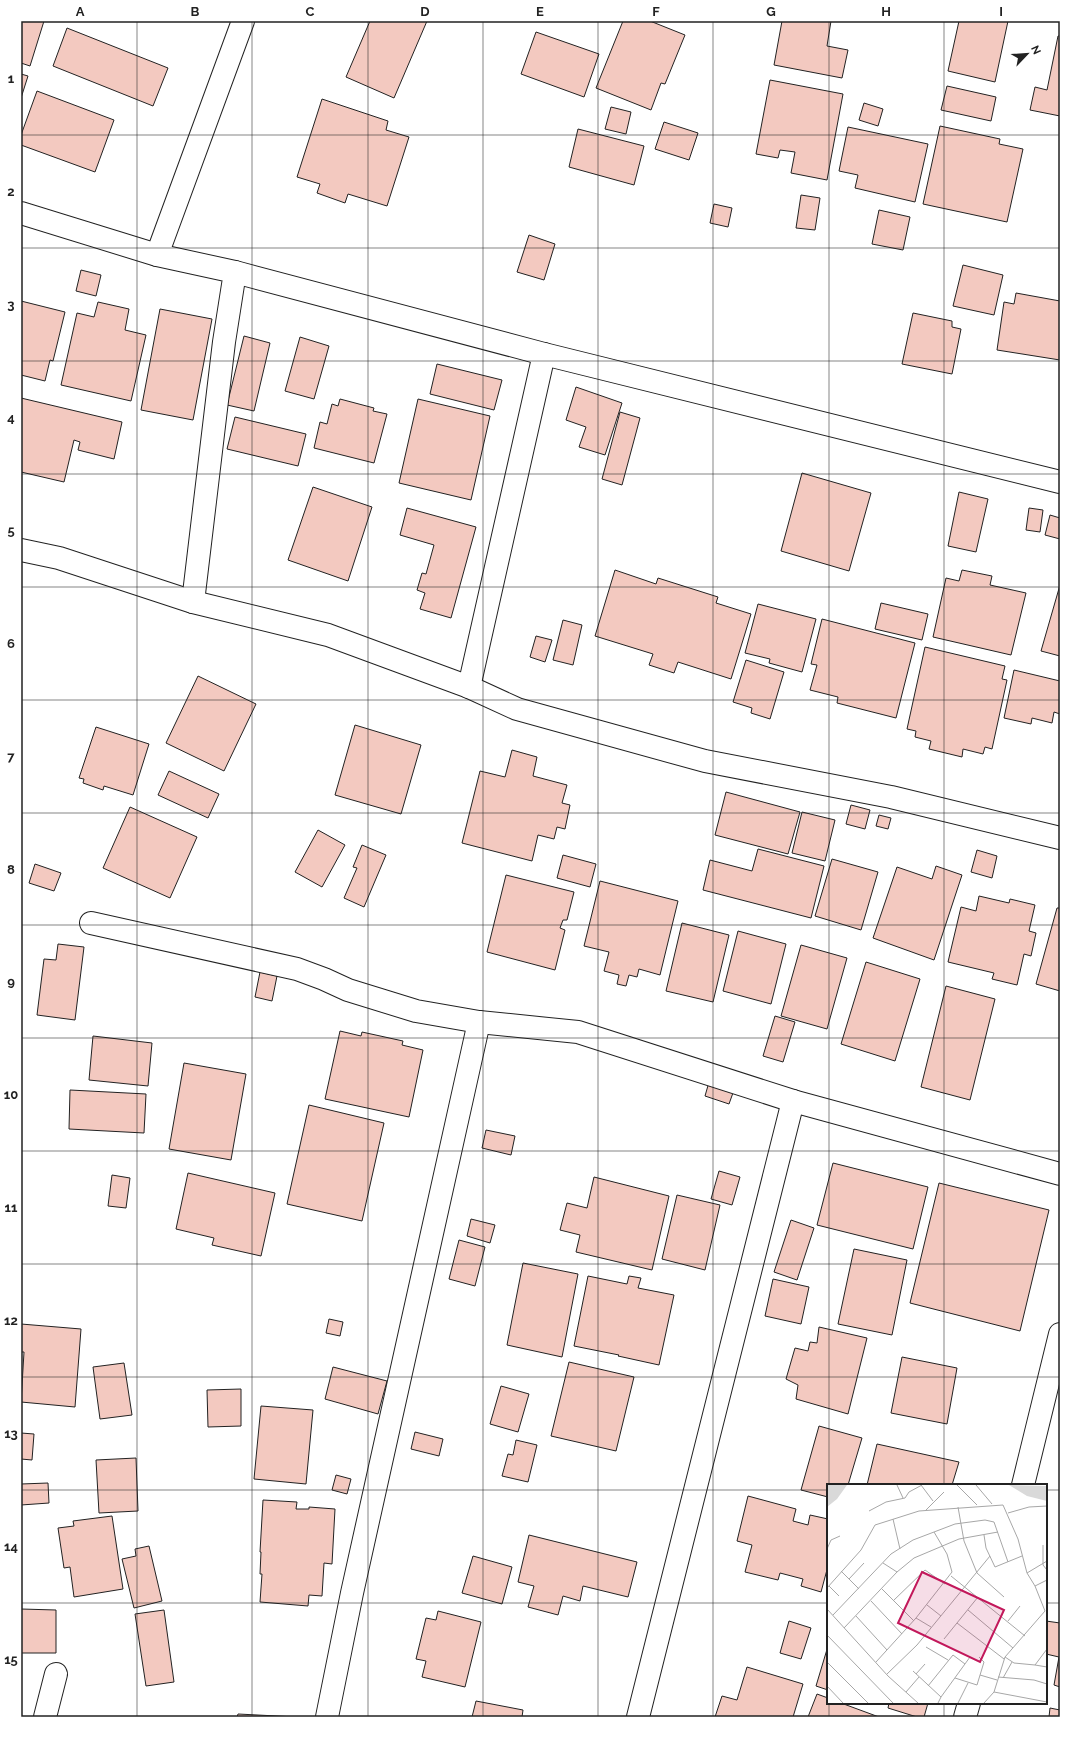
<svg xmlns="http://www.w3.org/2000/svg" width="1081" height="1738" font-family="Raleway,sans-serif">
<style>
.building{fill:#f3c9c0;stroke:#222}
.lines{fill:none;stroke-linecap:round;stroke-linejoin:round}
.minor-casing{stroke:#222;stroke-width:24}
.minor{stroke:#fff;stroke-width:22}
.grid{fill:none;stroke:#222;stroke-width:1;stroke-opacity:0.55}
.inset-road{fill:none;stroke:#a7a7a7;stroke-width:1}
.view{fill:#c2185b;fill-opacity:0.15;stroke:#c2185b;stroke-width:2}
.inset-edge{fill:none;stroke:#222;stroke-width:2}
.neatline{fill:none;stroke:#222;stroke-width:1.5}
.grid-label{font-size:13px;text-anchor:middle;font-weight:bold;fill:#222}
</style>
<rect width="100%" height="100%" fill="#fff"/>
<!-- building -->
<g class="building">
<polygon points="21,21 44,21 30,66 21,63"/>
<polygon points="370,21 427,21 394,98 346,77"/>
<polygon points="623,21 650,21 685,35 665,84 661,83 651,110 596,88"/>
<polygon points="782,21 831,21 827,46 848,50 842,78 774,65"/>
<polygon points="959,21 1008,21 995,82 948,71"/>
<polygon points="67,28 168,68 153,106 53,66"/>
<polygon points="536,32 599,54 584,97 521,74"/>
<polygon points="1058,36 1060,36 1060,116 1030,110 1035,87 1047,90"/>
<polygon points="21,74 28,76 21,98"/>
<polygon points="770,80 843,94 827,180 791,173 795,152 780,150 778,158 756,154"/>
<polygon points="947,86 996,97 991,121 941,110"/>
<polygon points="37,91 114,120 95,172 21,145 21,135"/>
<polygon points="322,99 388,121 386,130 409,137 387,206 348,194 345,203 317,193 320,184 297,177"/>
<polygon points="864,103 883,109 878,126 859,120"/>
<polygon points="611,107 631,112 626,134 605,129"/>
<polygon points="664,122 698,133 689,160 655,149"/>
<polygon points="940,126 1000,139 999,144 1023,149 1007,222 923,204"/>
<polygon points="848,127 928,144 915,202 855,188 858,175 839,171"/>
<polygon points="578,129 644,146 634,185 569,167"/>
<polygon points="801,195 820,198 815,230 796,228"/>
<polygon points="714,204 732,208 728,227 710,223"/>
<polygon points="879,210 910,217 903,250 872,244"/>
<polygon points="529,235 555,244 544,280 517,272"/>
<polygon points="963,265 1003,275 994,315 953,306"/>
<polygon points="81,270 101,275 96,296 76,291"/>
<polygon points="1016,293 1060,301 1060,360 997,350 1004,302 1014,304"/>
<polygon points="21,301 65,312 53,361 50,360 45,381 21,375"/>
<polygon points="98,302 129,309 125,330 146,335 131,401 61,385 77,313 94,317"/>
<polygon points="160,309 212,319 193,420 141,410"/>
<polygon points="913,313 952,321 952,327 961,329 952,374 902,364"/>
<polygon points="244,336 270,343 254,411 227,405"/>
<polygon points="300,337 329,346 314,399 285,391"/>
<polygon points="437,364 502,380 494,410 430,394"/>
<polygon points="576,387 622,403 605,455 579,447 586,427 566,420"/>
<polygon points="21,398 122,422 114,459 78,450 80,442 74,440 64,482 21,472"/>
<polygon points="340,399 374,408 373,411 387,414 374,463 314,448 320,422 327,424 332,404 338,406"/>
<polygon points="418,399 490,416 471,500 399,483"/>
<polygon points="620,412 640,418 622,485 602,479"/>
<polygon points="235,417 306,434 298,466 227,449"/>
<polygon points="802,473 871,493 849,571 781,551"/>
<polygon points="313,487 372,507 348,581 288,560"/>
<polygon points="959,492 988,499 976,552 948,546"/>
<polygon points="407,508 476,527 451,618 420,609 425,593 417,590 422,573 426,574 434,545 400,535"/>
<polygon points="1029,508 1043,510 1040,532 1026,530"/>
<polygon points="1050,515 1060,518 1060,539 1045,535"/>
<polygon points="615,570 656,584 658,578 718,597 716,603 751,614 731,679 678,662 674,673 649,665 653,654 595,636"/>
<polygon points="962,570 992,576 990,585 1026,593 1011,655 933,637 946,578 959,581"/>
<polygon points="1060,585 1060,656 1041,651"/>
<polygon points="881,603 928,614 922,640 875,629"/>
<polygon points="758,604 816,619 802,672 769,663 770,659 745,653"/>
<polygon points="822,619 915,643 896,718 837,703 838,697 810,690 817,665 811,664"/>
<polygon points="563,620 582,625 573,665 553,660"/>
<polygon points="536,636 552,640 545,662 530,657"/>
<polygon points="925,647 1005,666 1002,679 1007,680 992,749 985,747 983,754 963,749 962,757 929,749 931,741 915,737 916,731 907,729"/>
<polygon points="746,660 784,672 770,719 751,713 752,708 733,702"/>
<polygon points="1014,670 1060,681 1060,714 1054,712 1052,723 1032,718 1031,724 1004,718"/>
<polygon points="198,676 256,704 224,771 166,743"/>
<polygon points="355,725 421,745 401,814 335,795"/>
<polygon points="96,727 149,744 133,795 104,786 103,790 83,783 84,779 79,778"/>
<polygon points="512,750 537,757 533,776 567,785 562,803 570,805 565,829 557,827 554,839 538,835 532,861 462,843 480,771 505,777"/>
<polygon points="169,771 219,794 208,818 158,795"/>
<polygon points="726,792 800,812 788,854 715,835"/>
<polygon points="851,805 870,810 865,829 846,824"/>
<polygon points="130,807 197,837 170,898 103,868"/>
<polygon points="802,812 835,820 825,861 792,853"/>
<polygon points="879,815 891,818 888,829 876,826"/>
<polygon points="318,830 345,845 322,887 295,872"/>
<polygon points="362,845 386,855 364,907 344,898 357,868 353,867"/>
<polygon points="758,849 824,866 811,918 703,890 710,860 752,871"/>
<polygon points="977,850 997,856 992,878 971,872"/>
<polygon points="563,855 596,864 590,887 557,878"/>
<polygon points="832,859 878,872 861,930 815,916"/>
<polygon points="35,864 61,873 54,891 29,883"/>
<polygon points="936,866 962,875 934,960 873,938 897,867 932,879"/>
<polygon points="506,875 574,892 567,920 563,920 560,928 565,930 555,970 487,952"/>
<polygon points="600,881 678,901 660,975 639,969 637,977 629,975 626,986 617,984 619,975 604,971 609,952 584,946"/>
<polygon points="979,896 1009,903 1010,899 1035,905 1029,931 1036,933 1031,956 1024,954 1017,985 992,979 994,973 948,962 961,907 976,911"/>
<polygon points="1057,908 1060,908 1060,991 1036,984"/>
<polygon points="682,923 729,935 713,1002 666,991"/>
<polygon points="738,931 786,944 771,1004 723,991"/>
<polygon points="58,944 84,947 75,1020 37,1015 44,959 56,960"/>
<polygon points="801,945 847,958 827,1029 781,1016"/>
<polygon points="866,962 920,979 895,1061 841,1044"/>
<polygon points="260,972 277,976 272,1001 255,997"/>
<polygon points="946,986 995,999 970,1100 921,1087"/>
<polygon points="775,1016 795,1022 783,1062 763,1056"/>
<polygon points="340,1031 361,1036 362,1032 403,1041 402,1045 423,1050 409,1117 325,1099"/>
<polygon points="93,1036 152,1043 148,1086 89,1080"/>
<polygon points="184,1063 246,1074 231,1160 169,1149"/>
<polygon points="709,1082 734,1090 729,1104 705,1096"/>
<polygon points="70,1090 146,1094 144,1133 69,1129"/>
<polygon points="309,1105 384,1123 362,1221 287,1204"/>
<polygon points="486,1130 515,1136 511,1155 482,1148"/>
<polygon points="833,1163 928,1187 913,1249 817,1225"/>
<polygon points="719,1171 740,1177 732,1205 711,1199"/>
<polygon points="188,1173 275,1193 261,1256 212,1245 214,1238 176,1229"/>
<polygon points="112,1175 130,1178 126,1208 108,1206"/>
<polygon points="594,1177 669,1196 652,1270 576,1252 580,1235 560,1230 567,1203 587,1208"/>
<polygon points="939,1183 1049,1210 1020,1331 910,1303"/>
<polygon points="677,1195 720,1205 705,1270 662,1259"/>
<polygon points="471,1219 495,1225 490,1243 467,1236"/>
<polygon points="791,1220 814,1228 797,1280 774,1272"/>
<polygon points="459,1240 485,1247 475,1286 449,1279"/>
<polygon points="854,1249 907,1260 892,1335 838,1324"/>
<polygon points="523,1263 578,1274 562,1357 507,1345"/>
<polygon points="588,1276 627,1284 629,1276 641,1278 638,1288 674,1295 659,1365 618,1356 619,1355 574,1346"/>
<polygon points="773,1279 809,1287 801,1324 765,1316"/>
<polygon points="329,1319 343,1322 340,1336 326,1333"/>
<polygon points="21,1324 81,1329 75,1407 21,1402 24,1352 21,1352"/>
<polygon points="819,1327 867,1338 848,1414 796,1399 798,1385 786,1379 795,1348 808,1351 810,1342 817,1343"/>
<polygon points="902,1357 957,1368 947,1424 891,1413"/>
<polygon points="569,1362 634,1377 616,1451 551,1436"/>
<polygon points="124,1363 132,1415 100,1419 93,1367"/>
<polygon points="333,1367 387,1381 378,1414 325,1399"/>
<polygon points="501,1386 529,1394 518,1432 490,1424"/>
<polygon points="241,1389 241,1426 208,1427 207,1390"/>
<polygon points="261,1406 313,1410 306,1484 254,1479"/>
<polygon points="819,1426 862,1438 848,1485 828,1485 828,1497 801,1490"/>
<polygon points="415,1432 443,1439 439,1456 411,1449"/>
<polygon points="21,1433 34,1434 32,1460 21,1459"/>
<polygon points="516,1440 537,1445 528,1482 502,1476 508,1454 513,1455"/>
<polygon points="877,1444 959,1462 952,1485 867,1485"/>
<polygon points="136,1458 138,1511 99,1513 96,1460"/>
<polygon points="336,1475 351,1479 347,1494 332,1490"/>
<polygon points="48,1483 49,1503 21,1505 21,1484"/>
<polygon points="748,1496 796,1509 793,1521 808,1525 810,1515 828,1519 828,1566 821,1592 801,1586 803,1579 780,1573 778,1580 745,1572 752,1545 737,1541"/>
<polygon points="263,1500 297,1502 296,1509 309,1509 309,1507 335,1509 332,1564 324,1563 322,1596 309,1595 308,1606 260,1602 262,1574 260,1574 261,1552 260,1552"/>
<polygon points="112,1516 123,1589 74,1597 70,1567 64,1568 58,1528 74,1526 73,1521"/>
<polygon points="529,1535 637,1562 628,1597 583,1586 580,1601 563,1596 558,1615 528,1607 534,1586 518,1582"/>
<polygon points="149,1546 162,1601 134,1608 122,1559 136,1556 135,1549"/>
<polygon points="473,1556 512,1567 502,1604 462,1593"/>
<polygon points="21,1609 56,1610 56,1653 21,1653"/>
<polygon points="164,1610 174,1682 146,1686 135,1614"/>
<polygon points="438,1611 481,1622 465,1687 422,1677 426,1661 416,1659 426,1618 436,1620"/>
<polygon points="789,1621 811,1628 801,1659 780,1653"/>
<polygon points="1046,1621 1060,1623 1060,1687 1054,1685 1059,1657 1046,1654"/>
<polygon points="828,1646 828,1690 816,1686"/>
<polygon points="747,1667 803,1684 793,1717 715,1717 722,1696 737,1700"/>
<polygon points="817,1694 828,1698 828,1703 841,1703 879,1717 808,1717"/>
<polygon points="476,1701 523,1710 522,1717 472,1717"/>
<polygon points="889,1703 928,1703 924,1717 917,1717 888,1708"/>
<polygon points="1050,1708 1060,1710 1060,1717 1049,1717"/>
<polygon points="238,1714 296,1717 237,1717"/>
</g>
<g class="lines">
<!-- minor casing -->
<g class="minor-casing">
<g id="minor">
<polyline points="21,213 157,255 235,272 224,342 193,602"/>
<polyline points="157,255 243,21"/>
<polyline points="235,272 544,354 1060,482"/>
<polyline points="21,550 59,558 193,602 328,635 469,687 517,709 705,761 891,797 1060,838"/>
<polyline points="469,687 544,354"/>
<polyline points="91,923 297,969 324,979 348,990 416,1011 479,1022 578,1032 793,1101 1060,1174"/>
<polyline points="1023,1485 1060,1334"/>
<polyline points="45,1717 56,1674"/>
<polyline points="327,1717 352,1593 479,1022"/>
<polyline points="638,1717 793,1101"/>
<polyline points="965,1717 969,1703"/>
</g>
</g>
<!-- minor -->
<use href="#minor" class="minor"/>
</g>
<!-- grid -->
<path class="grid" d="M137,21V1717M252,21V1717M368,21V1717M483,21V1717M598,21V1717M713,21V1717M829,21V1485M944,21V1485M21,135H1060M21,248H1060M21,361H1060M21,474H1060M21,587H1060M21,700H1060M21,813H1060M21,925H1060M21,1038H1060M21,1151H1060M21,1264H1060M21,1377H1060M21,1490H828M1046,1490H1060M21,1603H828M1046,1603H1060M829,1703V1717M944,1703V1717"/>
<!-- overview -->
<g transform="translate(827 1484)">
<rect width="220" height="220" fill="#fff"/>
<path d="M0,1H20L10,15L0,23ZM182,1L219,2L220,17L200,12Z" fill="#d9d9d9"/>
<path class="inset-road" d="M70,1L76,14M94,1L106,17M130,1L150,21M149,1L165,20M131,23L137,57L150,89L177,113M42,27L59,18L78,14L82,8L95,1M98,27L117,8M181,29L202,23L220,22M66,35L73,65M157,51L159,64L168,83L195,72M216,61V81L220,86M0,65L4,56L13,52M56,79L70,88M14,87L32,105M200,89L220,77M124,92L198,152M22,95L37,79M2,102L12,112M208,102L220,96M0,104L34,66L48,41L92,27L176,21L191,55L200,89L208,102L218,127L178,173L167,208L157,219M55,105L87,137M44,117L75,150M66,117L98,86L118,100M100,121L114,132M0,125L61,192L91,219M141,126L186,164M6,131L64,70L86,56L128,40L158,36L167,38L181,78M29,132L60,166M89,134L125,88L120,70L107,48M181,137L193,122M130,139L177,175M17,144L70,88L87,74L132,55L171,48M0,151L66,219M117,155L151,113M99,163L121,176M178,173L187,179L208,181L220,165M0,178L41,219M49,178L89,134L104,143M208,181L220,183M86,187L114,213L111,219M60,190L90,161L163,72M89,190L98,180M153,191L170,196M171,193L207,196L220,200M128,194L150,201L157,178L152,173M176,194L185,178M0,202L16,219M101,202L126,171L138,180M79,208L92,193M167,208L220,218M114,213L143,173M131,219L141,199"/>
<path class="view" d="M95,88L177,126L153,178L71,139Z"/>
<rect width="220" height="220" class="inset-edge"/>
</g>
<!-- border -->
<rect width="1081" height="1738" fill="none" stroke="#ffffff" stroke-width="44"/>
<!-- north arrow -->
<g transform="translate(1027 54) rotate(65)" stroke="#ffffff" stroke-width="3" paint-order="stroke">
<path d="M0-3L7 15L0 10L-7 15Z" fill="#222222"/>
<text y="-6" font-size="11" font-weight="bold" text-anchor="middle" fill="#222222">N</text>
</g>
<rect x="22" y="22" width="1037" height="1694" class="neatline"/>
<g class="grid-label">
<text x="80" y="16">A</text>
<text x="195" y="16">B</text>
<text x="310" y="16">C</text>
<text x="425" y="16">D</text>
<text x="540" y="16">E</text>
<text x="656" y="16">F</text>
<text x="771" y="16">G</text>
<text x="886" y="16">H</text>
<text x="1001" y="16">I</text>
<text x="11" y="83">1</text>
<text x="11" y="196">2</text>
<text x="11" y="309">3</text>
<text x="11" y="422">4</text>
<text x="11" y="535">5</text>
<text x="11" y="648">6</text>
<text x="11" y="761">7</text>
<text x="11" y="874">8</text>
<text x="11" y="986">9</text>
<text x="11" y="1099">10</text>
<text x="11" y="1212">11</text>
<text x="11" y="1325">12</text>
<text x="11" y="1438">13</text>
<text x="11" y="1551">14</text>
<text x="11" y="1664">15</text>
</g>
</svg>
